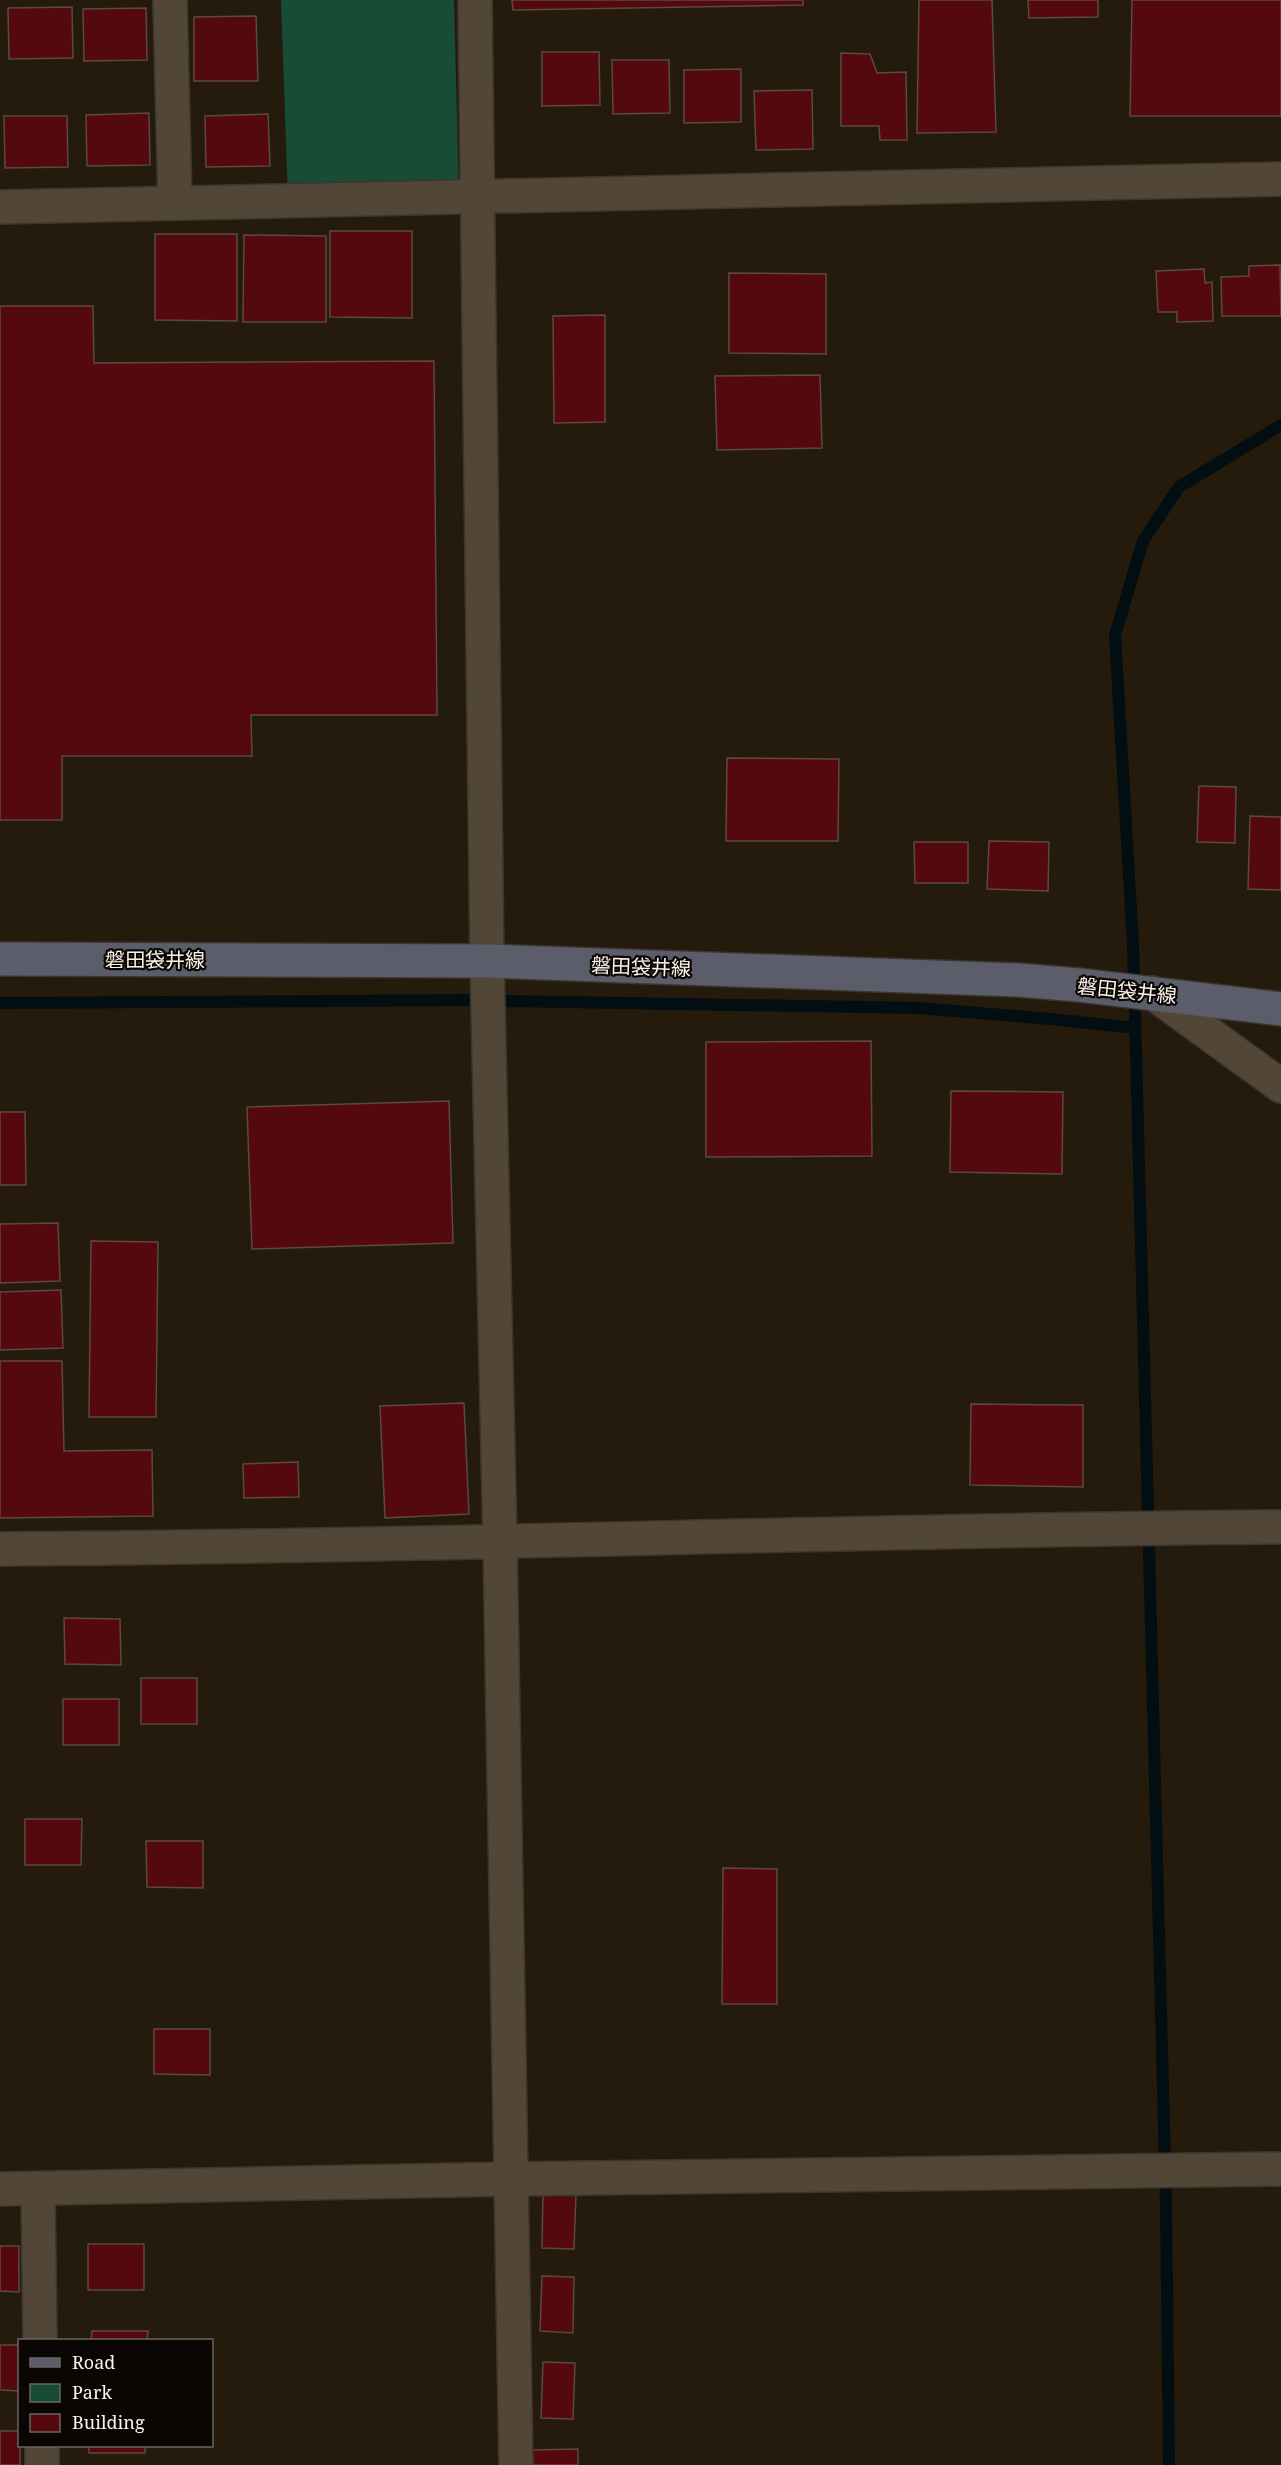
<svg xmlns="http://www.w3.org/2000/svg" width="1281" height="2465" font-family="'Noto Serif','Noto Sans JP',serif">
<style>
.green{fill:#194c36}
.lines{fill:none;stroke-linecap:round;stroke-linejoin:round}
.stream{stroke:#030e12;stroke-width:12}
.building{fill:#54090c;stroke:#5d4845;stroke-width:1.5}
.minor-casing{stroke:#3c352f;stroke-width:36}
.secondary-casing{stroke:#3c352f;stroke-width:36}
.minor{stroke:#524737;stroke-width:33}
.secondary{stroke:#5c5d6a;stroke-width:33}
.labels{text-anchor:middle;stroke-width:4.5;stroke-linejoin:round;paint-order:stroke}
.street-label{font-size:20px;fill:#faf3e9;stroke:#0a0603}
</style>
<rect width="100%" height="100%" fill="#241b0c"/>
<!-- green -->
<polygon class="green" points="281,0 454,0 459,197 288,201"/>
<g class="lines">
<!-- stream -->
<g class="stream">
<polyline points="502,1001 919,1008 1051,1019 1135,1028"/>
<polyline points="0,1003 478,1000"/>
<polyline points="1169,2465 1166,2204 1136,1051 1133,945 1115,635 1143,541 1179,487 1281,425"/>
</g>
</g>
<!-- building -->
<g class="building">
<polygon points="512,0 803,0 803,5 513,10"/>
<polygon points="919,0 992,0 996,132 917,133"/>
<polygon points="1028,0 1098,0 1098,17 1029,18"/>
<polygon points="1132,0 1281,0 1281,116 1130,116"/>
<polygon points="72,7 73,58 9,59 8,8"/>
<polygon points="146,8 147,60 84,61 83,9"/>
<polygon points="256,16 258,81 194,81 194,17"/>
<polygon points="542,52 599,52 600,105 542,106"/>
<polygon points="841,53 870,54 877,73 906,72 907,140 880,140 879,126 841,126"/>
<polygon points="612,60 669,60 670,113 613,114"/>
<polygon points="741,69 741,122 684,123 684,70"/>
<polygon points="812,90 813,149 756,150 754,91"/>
<polygon points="149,113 150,165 87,166 86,115"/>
<polygon points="268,114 270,166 206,167 205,116"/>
<polygon points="4,116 67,116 68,167 5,168"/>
<polygon points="330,231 412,231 412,318 330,317"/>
<polygon points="155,234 237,234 237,321 155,320"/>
<polygon points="244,235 326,236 326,322 243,322"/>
<polygon points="1280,265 1281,316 1222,316 1221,277 1249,276 1249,266"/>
<polygon points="1204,269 1205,283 1212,282 1213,321 1177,322 1177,312 1158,312 1156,271"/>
<polygon points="729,273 826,274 826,354 729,353"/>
<polygon points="0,306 93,306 94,363 434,361 437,715 251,715 252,756 62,756 62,820 0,820"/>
<polygon points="605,315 605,422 554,423 553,316"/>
<polygon points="820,375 822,448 717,450 715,376"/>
<polygon points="727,758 839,759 838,841 726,841"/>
<polygon points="1199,786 1236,787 1235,843 1197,842"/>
<polygon points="1250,816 1281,817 1281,890 1248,889"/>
<polygon points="989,841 1049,842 1048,891 987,889"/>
<polygon points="914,842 968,842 968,883 915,883"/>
<polygon points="871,1041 872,1156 706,1157 706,1042"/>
<polygon points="951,1091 1063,1092 1062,1174 950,1172"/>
<polygon points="449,1101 453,1243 252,1249 247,1107"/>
<polygon points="0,1112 25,1112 26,1185 0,1185"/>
<polygon points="58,1223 60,1281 0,1283 0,1224"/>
<polygon points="91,1241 158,1242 156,1417 89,1417"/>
<polygon points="61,1290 63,1348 0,1350 0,1292"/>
<polygon points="0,1361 62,1361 64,1451 152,1450 153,1516 0,1518"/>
<polygon points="464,1403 469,1514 385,1518 380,1406"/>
<polygon points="971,1404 1083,1405 1083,1487 970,1485"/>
<polygon points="298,1462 299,1497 244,1498 243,1464"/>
<polygon points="64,1618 120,1619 121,1665 65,1664"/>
<rect x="141" y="1678" width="56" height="46"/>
<rect x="63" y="1699" width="56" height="46"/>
<polygon points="25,1819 82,1819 81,1865 25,1865"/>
<polygon points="146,1841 203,1841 203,1888 147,1887"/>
<polygon points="723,1868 777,1869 777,2004 722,2004"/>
<polygon points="154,2029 210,2029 210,2075 154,2074"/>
<polygon points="543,2193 576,2193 574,2249 542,2248"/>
<rect x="88" y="2244" width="56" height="46"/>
<polygon points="0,2246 19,2246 19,2292 0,2291"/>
<polygon points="542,2276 574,2277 573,2333 540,2331"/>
<polygon points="92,2331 148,2331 147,2340 91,2340"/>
<polygon points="0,2345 20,2345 20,2391 0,2390"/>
<polygon points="543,2362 575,2363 573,2419 541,2418"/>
<rect x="0" y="2431" width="20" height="34"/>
<rect x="89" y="2446" width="56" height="7"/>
<polygon points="578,2449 578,2465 530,2465 530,2450"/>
</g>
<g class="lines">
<!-- minor casing -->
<g class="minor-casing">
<g id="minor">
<polyline points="170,0 175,203"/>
<polyline points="475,0 487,961 500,1542 516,2465"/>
<polyline points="0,207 1281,179"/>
<polyline points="1153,993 1281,1086"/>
<path d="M0,1549C427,1547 854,1530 1281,1527"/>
<polyline points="0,2189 512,2179 1281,2169"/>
<polyline points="38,2189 40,2340"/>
<polyline points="42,2446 42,2465"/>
</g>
</g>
<!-- secondary casing -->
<g class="secondary-casing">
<polyline id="secondary" points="0,959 487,961 1018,980 1079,985 1281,1009"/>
</g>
<!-- minor -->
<use href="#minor" class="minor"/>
<!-- secondary -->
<use href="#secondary" class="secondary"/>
</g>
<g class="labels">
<!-- street labels -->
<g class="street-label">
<text x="155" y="967">磐田袋井線</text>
<text transform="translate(641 967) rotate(2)" y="7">磐田袋井線</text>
<text transform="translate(1127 991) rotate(6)" y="7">磐田袋井線</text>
</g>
</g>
<!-- legend -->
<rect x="18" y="2339" width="195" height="108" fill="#0a0603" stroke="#6a655f" stroke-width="1.5"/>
<rect x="30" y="2358" width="30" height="9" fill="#5c5d6a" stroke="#6a655f" stroke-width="1.5"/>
<text x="72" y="2369" font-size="18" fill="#faf3e9">Road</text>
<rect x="30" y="2384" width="30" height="18" fill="#194c36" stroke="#6a655f" stroke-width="1.5"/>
<text x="72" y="2399" font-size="18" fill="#faf3e9">Park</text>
<rect x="30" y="2414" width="30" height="18" fill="#54090c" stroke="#6a655f" stroke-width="1.5"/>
<text x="72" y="2429" font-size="18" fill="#faf3e9">Building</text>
</svg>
